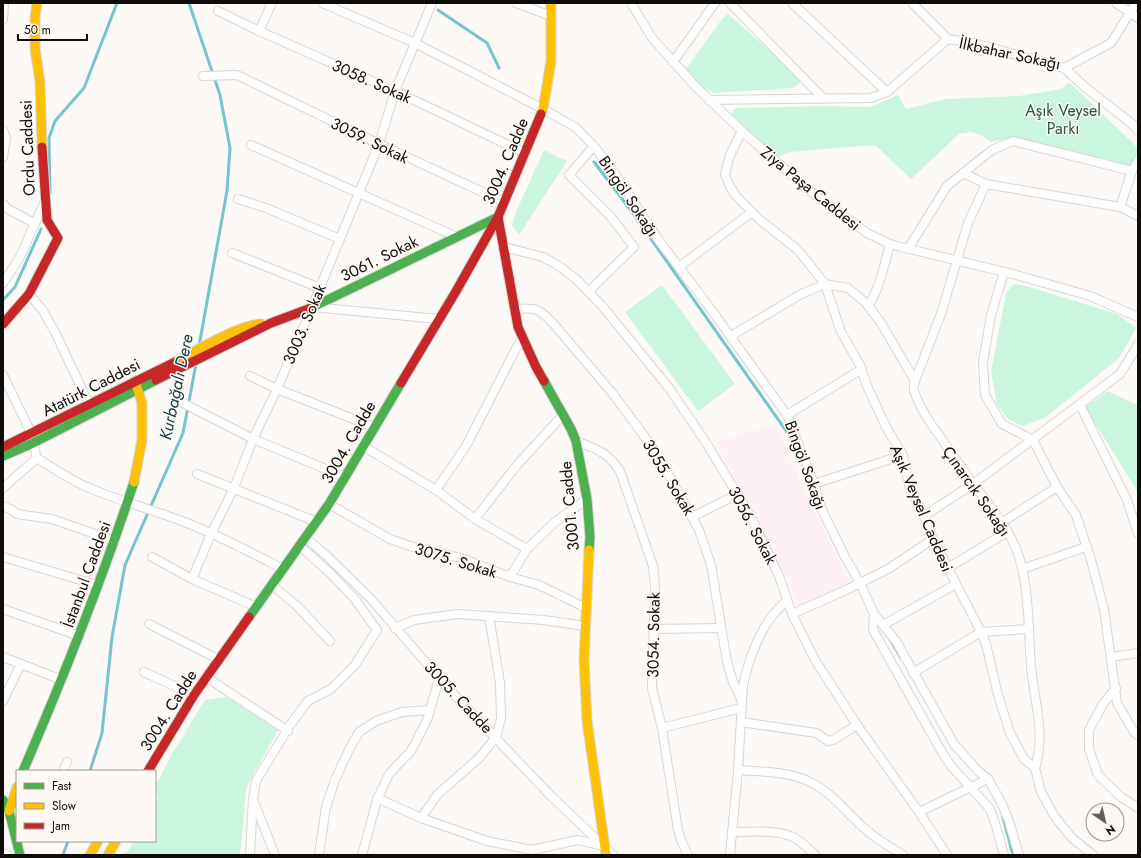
<svg xmlns="http://www.w3.org/2000/svg" width="1141" height="858" font-family="Jost,sans-serif">
<style>
.education{fill:#fdf1f5}
.green{fill:#caf5de}
.lines{fill:none;stroke-linecap:round;stroke-linejoin:round}
.stream{stroke:#76c4cd;stroke-width:3}
.street-casing{stroke:#d9d6d3;stroke-width:10}
.fast-casing{stroke:#d9d6d3;stroke-width:11}
.slow-casing{stroke:#d9d6d3;stroke-width:11}
.jam-casing{stroke:#d9d6d3;stroke-width:11}
.street{stroke:#fffefe;stroke-width:8}
.fast{stroke:#4caf50;stroke-width:9}
.slow{stroke:#ffc107;stroke-width:9}
.jam{stroke:#c62828;stroke-width:9}
.labels{text-anchor:middle;stroke-width:3;stroke-linejoin:round;paint-order:stroke}
.street-label{font-size:16px;fill:#0f0c09;stroke:#fef9f4}
.park-label{font-size:16px;fill:#1d5d43;stroke:#fef9f4}
.water-label{font-size:17px;font-style:italic;fill:#114349;stroke:#fef9f4}
</style>
<rect width="100%" height="100%" fill="#fcf9f6"/>
<!-- education -->
<polygon class="education" points="776,424 811,506 850,582 801,608 763,530 715,442"/>
<!-- green -->
<g class="green">
<polygon points="728,14 768,49 801,82 793,88 715,93 705,89 686,69 722,19"/>
<polygon points="1069,82 1138,148 1138,153 1130,166 1011,138 991,142 981,135 971,132 959,134 911,179 875,145 791,152 777,157 732,115 733,110 737,108 821,106 869,107 878,104 898,95 906,109 946,99 1019,96 1061,89"/>
<polygon points="544,150 567,161 519,235 512,225 515,214"/>
<polygon points="1013,284 1026,286 1117,314 1136,328 1119,358 1046,417 1023,426 1008,419 997,405 991,371 1006,294"/>
<polygon points="662,285 735,384 698,411 625,312"/>
<polygon points="1108,391 1138,405 1138,499 1136,489 1085,407"/>
<polygon points="226,697 280,727 248,784 246,790 240,855 118,855 128,851 134,841 155,841 155,805 158,800 155,786 175,749 205,700"/>
</g>
<g class="lines">
<!-- stream -->
<g class="stream">
<polyline points="189,3 220,95 230,148 227,191 199,346"/>
<polyline points="438,10 487,43 499,68"/>
<polyline points="594,162 632,212 794,442"/>
<polyline points="50,193 49,138 55,121 84,88 117,3"/>
<polyline points="3,300 15,287 41,229"/>
<polyline points="890,639 901,658"/>
<polyline points="90,771 102,733 112,637 125,565 183,433 196,364"/>
<polyline points="1003,817 1013,855"/>
<polyline points="63,855 68,841"/>
</g>
<!-- street casing -->
<g class="street-casing">
<g id="street">
<polyline points="322,3 415,43 543,109 575,127 594,146 616,175 660,242 707,304 787,415 814,484 822,510 845,557 860,583 874,614 896,641 954,744 978,771 988,779 1002,804 1009,821 1019,855"/>
<polyline points="516,3 551,16"/>
<polyline points="631,3 652,38 696,87 744,133 810,191 867,233 890,244 901,247 1013,274 1090,296 1138,317"/>
<polyline points="730,3 824,99"/>
<polyline points="792,3 887,92"/>
<polyline points="912,3 948,39"/>
<polyline points="1116,3 1138,18"/>
<polyline points="218,11 259,31 395,91 525,153"/>
<polyline points="3,20 4,3"/>
<polyline points="259,31 272,3"/>
<polyline points="673,62 715,3"/>
<polyline points="1064,68 1086,88 1131,123 1138,131"/>
<polyline points="203,76 237,75 379,144 504,202"/>
<polyline points="709,100 871,98 887,92 948,39 974,43 1064,68 1111,43 1136,3"/>
<polyline points="3,130 6,138 3,157"/>
<polyline points="742,131 730,155 725,174 729,185 736,196 760,220 798,250 825,284 841,332 860,365 867,386 887,429 903,455 909,485 924,516 933,539 981,632 986,644 998,695 1010,733 1024,759 1035,768 1041,792 1055,817 1072,838 1093,855"/>
<polyline points="251,145 457,237"/>
<polyline points="963,173 986,184 1120,207 1132,171 1138,161"/>
<polyline points="238,199 266,208 340,239"/>
<polyline points="3,204 8,209 34,223"/>
<polyline points="1120,207 1138,216"/>
<polyline points="504,247 543,257 559,266 577,280 603,307 669,388 705,441 750,515 779,576 792,614 815,660 857,725 919,812 947,855"/>
<polyline points="908,249 947,186 992,150 1013,141 1132,171"/>
<polyline points="232,253 320,288"/>
<polyline points="679,267 752,212"/>
<polyline points="1004,272 991,315 983,362 985,395 1002,424 1033,440 1057,487 1076,515 1091,560 1104,609 1117,703 1134,732 1138,735"/>
<polyline points="3,283 19,259 45,201"/>
<polyline points="588,292 634,247 611,217 569,175 594,146"/>
<polyline points="29,294 43,311 55,332 89,404"/>
<path d="M868,306C880,288 884,265 890,244"/>
<polyline points="313,307 438,319"/>
<path d="M514,309C535,308 537,307 552,322L613,394L639,429L659,457L699,530L711,565L727,662L733,682L742,701"/>
<path d="M731,336L801,294L825,284L848,288L866,303L881,323L915,381C914,384 913,388 914,390C918,405 930,423 939,435C951,453 964,471 977,489C990,506 1005,524 1014,544C1030,578 1028,629 1031,666C1034,701 1046,733 1035,768"/>
<polyline points="3,375 31,433"/>
<polyline points="250,376 277,389 374,427"/>
<polyline points="915,381 941,314 968,223 986,184"/>
<polyline points="181,402 253,439 345,477"/>
<polyline points="1080,405 1127,500 1138,534"/>
<polyline points="787,415 862,369"/>
<path d="M576,441C596,449 608,452 620,471L653,566L655,588L652,688L662,728L678,830L681,840L688,855"/>
<path d="M33,443L37,458C53,468 69,479 87,487C119,501 154,510 187,523C220,536 252,553 283,569"/>
<polyline points="363,446 436,490 475,519 527,549 555,522 587,499"/>
<polyline points="197,474 317,522"/>
<polyline points="814,484 903,455"/>
<polyline points="3,488 37,458"/>
<polyline points="436,490 466,446 522,337"/>
<polyline points="329,504 390,539 413,547 461,558 510,577 539,585 586,608"/>
<polyline points="3,506 12,510 17,514 52,519 115,541"/>
<polyline points="924,516 973,484 1120,374 1138,345"/>
<polyline points="692,517 738,494"/>
<polyline points="475,519 517,465 563,415"/>
<polyline points="1001,523 1057,487"/>
<polyline points="306,538 326,555 371,599 446,686 551,796 613,855"/>
<polyline points="3,557 97,585"/>
<polyline points="152,557 192,579 257,607"/>
<polyline points="948,568 1007,532"/>
<polyline points="1022,569 1086,547"/>
<polyline points="510,577 527,549"/>
<polyline points="192,579 211,534 234,488 253,439 277,389 312,307 379,144 395,91 432,3"/>
<polyline points="272,585 297,606 330,641"/>
<polyline points="3,609 79,636"/>
<polyline points="792,614 846,590 888,569 933,539"/>
<polyline points="874,614 873,630 943,754 951,766 990,809 996,826 1004,855"/>
<polyline points="149,624 218,659"/>
<polyline points="883,625 956,584"/>
<polyline points="395,628 414,620 458,614 544,620 585,626"/>
<polyline points="653,629 721,628"/>
<polyline points="3,657 62,680"/>
<polyline points="1111,657 1138,653"/>
<polyline points="144,672 194,695"/>
<polyline points="913,673 981,632 1029,629"/>
<polyline points="206,677 288,731"/>
<polyline points="1116,688 1103,704 1089,730 1089,749 1098,775 1121,797 1138,808"/>
<polyline points="3,701 21,664"/>
<polyline points="741,722 816,733 828,741 833,740 857,725"/>
<polyline points="662,728 741,708"/>
<path d="M738,770C761,772 789,771 810,782C832,792 847,814 865,829C876,839 890,847 903,855"/>
<polyline points="63,771 67,762"/>
<polyline points="377,798 421,818 487,841 532,850 578,840 604,846"/>
<polyline points="254,802 275,855"/>
<polyline points="919,812 988,779"/>
<polyline points="421,818 438,794 479,758 496,737 501,719 500,683 489,616"/>
<path d="M732,832C751,832 779,829 795,838C803,843 809,849 815,855"/>
<polyline points="3,853 8,855"/>
<polyline points="250,855 253,799 256,781 290,725 308,701 331,689 355,665 377,630 354,598 330,573 300,546"/>
<polyline points="319,855 326,807 335,780 348,752 359,732 376,721 402,712 430,710"/>
<polyline points="362,855 377,800 389,774 411,751 427,720 435,693 439,678"/>
<path d="M730,855L738,770L743,686C747,665 758,634 772,616C776,611 782,605 787,600"/>
</g>
</g>
<!-- fast casing -->
<g class="fast-casing">
<g id="fast">
<polyline points="311,308 498,217"/>
<polyline points="544,381 571,429 576,441 587,499 590,537 589,550"/>
<polyline points="3,456 33,443 156,380"/>
<polyline points="249,617 329,504 401,383"/>
<path d="M23,771C64,676 102,580 134,482"/>
<polyline points="3,800 9,811 20,855"/>
</g>
</g>
<!-- slow casing -->
<g class="slow-casing">
<g id="slow">
<polyline points="37,3 35,16 35,49 40,82 42,147"/>
<polyline points="541,114 543,109 551,61 551,3"/>
<path d="M175,362C198,350 236,326 261,324"/>
<polyline points="134,482 142,440 142,403 135,381"/>
<polyline points="589,550 584,660 587,721 606,855"/>
<polyline points="9,811 17,787"/>
<polyline points="90,855 98,841"/>
<polyline points="108,855 116,841"/>
</g>
</g>
<!-- jam casing -->
<g class="jam-casing">
<g id="jam">
<polyline points="498,217 518,327 536,367 544,381"/>
<polyline points="3,324 29,294 58,238 47,220 42,147"/>
<polyline points="156,380 271,323 311,308"/>
<polyline points="401,383 455,293 498,217 541,114"/>
<polyline points="3,447 175,362"/>
<polyline points="148,771 194,695 249,617"/>
</g>
</g>
<!-- street -->
<use href="#street" class="street"/>
<!-- fast -->
<use href="#fast" class="fast"/>
<!-- slow -->
<use href="#slow" class="slow"/>
<!-- jam -->
<use href="#jam" class="jam"/>
</g>
<g class="labels">
<!-- street labels -->
<g class="street-label">
<text transform="translate(1010 53) rotate(12)" y="6">İlkbahar Sokağı</text>
<text transform="translate(372 81) rotate(24)" y="6">3058. Sokak</text>
<text transform="translate(370 140) rotate(26)" y="6">3059. Sokak</text>
<text transform="translate(27 148) rotate(-92)" y="6">Ordu Caddesi</text>
<text transform="translate(505 161) rotate(-67)" y="6">3004. Cadde</text>
<text transform="translate(811 188) rotate(39)" y="6">Ziya Paşa Caddesi</text>
<text transform="translate(629 196) rotate(56)" y="6">Bingöl Sokağı</text>
<text transform="translate(379 258) rotate(-26)" y="6">3061. Sokak</text>
<text transform="translate(304 324) rotate(-67)" y="6">3003. Sokak</text>
<text transform="translate(91 387) rotate(-27)" y="6">Atatürk Caddesi</text>
<text transform="translate(348 442) rotate(-60)" y="6">3004. Cadde</text>
<text transform="translate(806 465) rotate(70)" y="6">Bingöl Sokağı</text>
<text transform="translate(669 477) rotate(59)" y="6">3055. Sokak</text>
<text transform="translate(977 491) rotate(55)" y="6">Çınarcık Sokağı</text>
<text transform="translate(569 506) rotate(-95)" y="6">3001. Cadde</text>
<text transform="translate(922 508) rotate(67)" y="6">Aşık Veysel Caddesi</text>
<text transform="translate(753 525) rotate(62)" y="6">3056. Sokak</text>
<text transform="translate(456 560) rotate(17)" y="6">3075. Sokak</text>
<text transform="translate(86 574) rotate(-70)" y="6">İstanbul Caddesi</text>
<text transform="translate(653 635) rotate(-89)" y="6">3054. Sokak</text>
<text transform="translate(459 697) rotate(47)" y="6">3005. Cadde</text>
<text transform="translate(168 710) rotate(-58)" y="6">3004. Cadde</text>
</g>
<!-- park labels -->
<g class="park-label">
<text x="1063" y="116">Aşık Veysel<tspan x="1063" dy="18">Parkı</tspan></text>
</g>
<!-- water labels -->
<g class="water-label">
<text transform="translate(176 387) rotate(-78)" y="6">Kurbağalı Dere</text>
</g>
</g>
<!-- border -->
<rect width="1141" height="858" fill="none" stroke="#0f0c09" stroke-width="8"/>
<!-- legend -->
<rect x="16" y="770" width="140" height="72" fill="#fef9f4" stroke="#9e9a96"/>
<rect x="24" y="783" width="20" height="6" fill="#4caf50" stroke="#9e9a96"/>
<text x="52" y="790" font-size="12" fill="#0f0c09">Fast</text>
<rect x="24" y="803" width="20" height="6" fill="#ffc107" stroke="#9e9a96"/>
<text x="52" y="810" font-size="12" fill="#0f0c09">Slow</text>
<rect x="24" y="823" width="20" height="6" fill="#c62828" stroke="#9e9a96"/>
<text x="52" y="830" font-size="12" fill="#0f0c09">Jam</text>
<!-- north arrow -->
<g transform="translate(1105 822) rotate(146)"><circle r="19" fill="#fef9f4" stroke="#9e9a96"/>
<path d="M0-3L7 15L0 10L-7 15Z" fill="#625f5c"/>
<text y="-6" font-size="11" font-weight="bold" text-anchor="middle" fill="#0f0c09">N</text>
</g>
<!-- scale -->
<path d="M18 34v6h69v-6" fill="none" stroke="#0f0c09" stroke-width="2"/>
<text x="24" y="34" font-size="12" fill="#0f0c09" stroke="#fef9f4" stroke-width="3" paint-order="stroke">50 m</text>
</svg>
